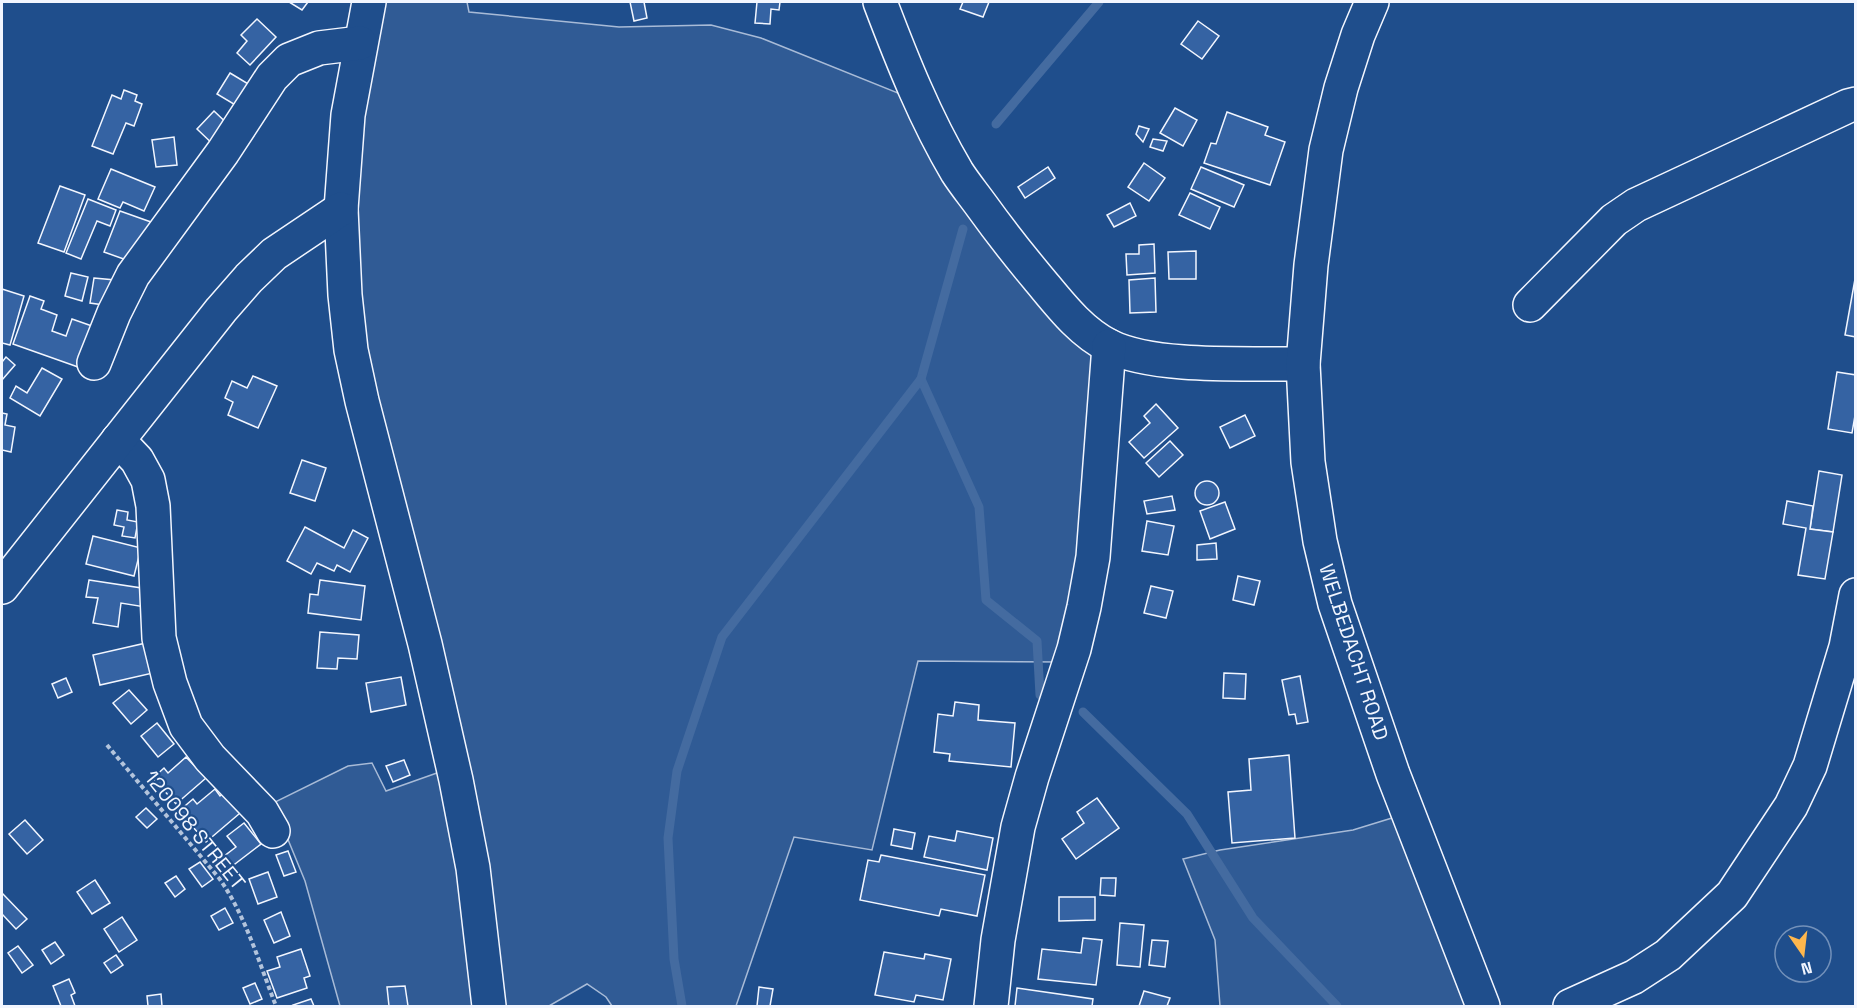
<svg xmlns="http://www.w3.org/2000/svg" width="1857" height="1008" font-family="'Space Grotesk',sans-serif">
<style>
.built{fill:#305b95;stroke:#a8bbd7;stroke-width:1.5}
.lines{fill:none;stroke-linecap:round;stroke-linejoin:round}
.stream{stroke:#446ba0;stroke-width:9}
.building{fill:#3563a3;stroke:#f2f6ff;stroke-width:1.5}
.minor-casing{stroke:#f2f6ff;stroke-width:36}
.path{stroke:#b3c4dc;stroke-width:4;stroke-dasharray:4.5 3;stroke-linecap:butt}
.minor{stroke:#1f4e8c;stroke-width:33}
.labels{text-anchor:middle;stroke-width:4.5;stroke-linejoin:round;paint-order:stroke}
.street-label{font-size:20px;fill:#f2f6ff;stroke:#1f4e8c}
</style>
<rect width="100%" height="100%" fill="#1f4e8c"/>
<!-- built -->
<g class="built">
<polygon points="369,2 467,2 469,12 619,27 711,25 761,38 913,99 1106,347 1063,662 918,661 872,850 794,837 736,1006 612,1006 606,997 587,984 549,1006 340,1006 305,881 273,803 348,766 372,763 386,791 451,768 347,355"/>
<polygon points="1405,814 1476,1006 1220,1006 1215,940 1183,859 1220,850 1353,830"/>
</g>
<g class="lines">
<!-- stream -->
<g class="stream">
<polyline points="996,124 1099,2"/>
<polyline points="963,229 921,379 979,507 986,600 1037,641 1040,695"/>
<polyline points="1083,712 1187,814 1253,918 1337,1006"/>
<polyline points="682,1006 674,959 668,838 677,771 722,637 921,379"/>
</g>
</g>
<!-- building -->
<g class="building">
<polygon points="289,2 308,2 302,10"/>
<polygon points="630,2 644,2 647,18 634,21"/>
<polygon points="757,2 780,2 779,10 771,9 770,24 755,23"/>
<polygon points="963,2 989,2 983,17 960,9"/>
<polygon points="257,19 276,37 250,65 237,53 247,41 241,35"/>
<polygon points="1198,21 1219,36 1202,59 1181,44"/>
<polygon points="230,73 255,88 242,109 217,94"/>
<polygon points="124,90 137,95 135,101 142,104 134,126 126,123 113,154 92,146 112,95 121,99"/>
<polygon points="1175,108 1197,120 1183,146 1160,133"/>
<polygon points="214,111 235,131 218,149 197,129"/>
<polygon points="1227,112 1268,127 1265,135 1285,142 1270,185 1204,163 1211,143 1216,144"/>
<polygon points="1139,126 1149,129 1143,142 1136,134"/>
<polygon points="174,137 177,165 156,167 152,140"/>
<polygon points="1153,139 1167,141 1163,151 1150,147"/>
<polygon points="1144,163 1165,178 1149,201 1128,187"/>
<polygon points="1048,167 1055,178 1025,198 1018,187"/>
<polygon points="1201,167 1244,185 1234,207 1191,189"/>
<polygon points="111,169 155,187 144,211 123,202 120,208 98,199"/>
<polygon points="60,186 85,195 64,252 38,243"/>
<polygon points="1190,193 1220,207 1210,229 1179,215"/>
<polygon points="88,199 116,210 110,226 97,221 81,259 66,253"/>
<polygon points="1130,203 1136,216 1114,227 1107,215"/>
<polygon points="120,211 151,222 135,263 104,252"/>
<polygon points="1154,244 1155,273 1127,275 1126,254 1139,254 1139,245"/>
<polygon points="1196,251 1196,279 1169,279 1168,252"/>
<polygon points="71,273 88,277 82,301 65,296"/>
<polygon points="94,278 115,280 111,306 90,303"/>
<polygon points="1155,278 1156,312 1130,313 1129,280"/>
<polygon points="1855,279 1856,279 1856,337 1845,335"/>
<polygon points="2,289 24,296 10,345 2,343"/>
<polygon points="30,296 44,301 41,309 57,315 52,331 66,336 72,319 92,326 78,367 13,344"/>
<polygon points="6,357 15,365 2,380 2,362"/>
<polygon points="42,368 62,379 40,416 10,398 16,386 27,393"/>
<polygon points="1837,372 1856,375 1856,410 1852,433 1828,429"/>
<polygon points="253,376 277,386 258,428 228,415 233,402 225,398 232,381 247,388"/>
<polygon points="1156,404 1178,428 1144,458 1129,442 1150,423 1144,416"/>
<polygon points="2,413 7,414 5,425 15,427 11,452 2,450"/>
<polygon points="1245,415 1255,436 1230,448 1220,427"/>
<polygon points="1170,441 1183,455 1159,477 1146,463"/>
<polygon points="302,460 326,468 315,501 290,493"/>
<polygon points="1819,471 1842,475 1833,532 1810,529"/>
<circle cx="1207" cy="493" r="12"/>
<polygon points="1172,496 1175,510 1147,514 1144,501"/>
<polygon points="1787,501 1813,506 1810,529 1833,532 1825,579 1798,575 1806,528 1783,524"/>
<polygon points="1225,502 1235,529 1210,539 1200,511"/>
<polygon points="117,510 128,512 127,520 138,522 135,538 122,536 124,527 114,525"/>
<polygon points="1147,521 1174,526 1168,555 1142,551"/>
<polygon points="305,527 344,548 353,530 368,538 350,572 337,565 334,571 317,563 311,574 287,561"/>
<polygon points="93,536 141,548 134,576 86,564"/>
<polygon points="1216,543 1217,559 1197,560 1197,545"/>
<polygon points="1238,576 1260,581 1254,605 1233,600"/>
<polygon points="89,580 148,589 145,607 121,603 118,627 93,623 98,598 86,597"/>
<polygon points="320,580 365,586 361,620 308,613 310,594 318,595"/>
<polygon points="1151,586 1173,591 1166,618 1144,613"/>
<polygon points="320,632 359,635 357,659 338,658 337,669 317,668"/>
<polygon points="146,643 153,673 100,685 93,655"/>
<polygon points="1224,673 1246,674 1245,699 1223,698"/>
<polygon points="1300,676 1308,722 1297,724 1295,714 1289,715 1282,680"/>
<polygon points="401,677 406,705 371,712 366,683"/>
<polygon points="66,678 72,692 58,698 52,684"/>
<polygon points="129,690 147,710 131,724 113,703"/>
<polygon points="955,702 979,705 978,720 1015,723 1011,767 949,761 950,754 934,752 938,714 953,716"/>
<polygon points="157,723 174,744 158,757 141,736"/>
<polygon points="1289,755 1295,838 1232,843 1228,792 1251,790 1249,759"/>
<polygon points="186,757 206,778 176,804 153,778 164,768 168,773"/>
<polygon points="404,760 410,775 393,782 386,766"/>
<polygon points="229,788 246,808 206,842 179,811 193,799 197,804 215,789 220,796"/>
<polygon points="1097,798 1119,828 1076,859 1062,839 1084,823 1077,812"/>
<polygon points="146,808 157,819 147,828 136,817"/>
<polygon points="25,820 43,840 27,854 9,834"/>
<polygon points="244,823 261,844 231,867 223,857 236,847 227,836"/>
<polygon points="894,829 915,833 912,849 891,845"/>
<polygon points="957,831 993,838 987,870 924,857 929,836 955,841"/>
<polygon points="288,851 296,872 284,876 276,855"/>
<polygon points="881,855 985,875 977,916 941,909 939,916 860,900 868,860 879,862"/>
<polygon points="200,862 213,879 202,887 189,869"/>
<polygon points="268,872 277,897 258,904 249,879"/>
<polygon points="176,876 185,889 175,897 165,883"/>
<polygon points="1101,878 1116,878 1115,896 1100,895"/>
<polygon points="95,880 110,903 92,914 77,892"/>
<polygon points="2,893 27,919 16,929 2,914"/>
<polygon points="1059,897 1095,897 1095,920 1059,921"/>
<polygon points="225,908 233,923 219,930 211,916"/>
<polygon points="281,912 290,936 274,943 264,920"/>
<polygon points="122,917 137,940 119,952 104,929"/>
<polygon points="1120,923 1144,925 1140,967 1117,965"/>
<polygon points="1083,938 1102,940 1096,985 1038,979 1042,949 1081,953"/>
<polygon points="1152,940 1168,941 1165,967 1149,965"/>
<polygon points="55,942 64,955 51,964 42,950"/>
<polygon points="18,946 33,965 22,973 8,953"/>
<polygon points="301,949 310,976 304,978 307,988 277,998 267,971 280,967 277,957"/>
<polygon points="884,952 924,959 925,954 951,959 943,1000 916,995 914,1002 875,995"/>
<polygon points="116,955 123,965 111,973 104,963"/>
<polygon points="69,979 75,993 71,995 75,1006 61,1006 53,986"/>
<polygon points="255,983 262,999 250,1004 243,988"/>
<polygon points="405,986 408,1006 389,1006 387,987"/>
<polygon points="759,987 773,989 770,1006 757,1006"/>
<polygon points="1017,988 1093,999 1092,1006 1015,1006"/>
<polygon points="1144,991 1170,998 1167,1006 1139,1006"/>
<polygon points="161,994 162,1006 148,1006 147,996"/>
<polygon points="311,999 314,1006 294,1006 293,1005"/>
</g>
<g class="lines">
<!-- minor casing -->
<g class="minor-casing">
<g id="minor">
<polyline points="369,2 348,115 341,209 345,295 351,350 362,401 425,644 456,780 473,868 489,1006"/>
<path d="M880,2C902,60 925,118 957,172C964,183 973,194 981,205C999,230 1017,253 1037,277C1058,302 1079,331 1109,346C1155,369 1250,363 1303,364"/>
<polyline points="1372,2 1358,35 1341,88 1326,150 1311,265 1303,364 1308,462 1320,541 1335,604 1393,774 1483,1006"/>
<polyline points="1530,305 1614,220 1636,205 1848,106 1856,104"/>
<polyline points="94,363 114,313 133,275 223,152 272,77 289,60 319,48 360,43"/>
<polyline points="118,440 137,460 148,480 153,506 159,638 170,683 186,726 210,758 262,812 273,831"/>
<polyline points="2,587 221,310 249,278 274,254 341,209"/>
<polyline points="991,1006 998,940 1018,827 1032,777 1074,649 1084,607 1093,557 1109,346"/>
<polyline points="1570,1006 1634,977 1668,955 1732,895 1791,806 1810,766 1846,647 1856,595"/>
</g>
</g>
<!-- path -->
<path class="path" d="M107,745L219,878C246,916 259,963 276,1006"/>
<!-- minor -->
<use href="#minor" class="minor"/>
</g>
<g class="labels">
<!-- street labels -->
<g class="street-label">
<text transform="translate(1354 652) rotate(72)" y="7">WELBEDACHT ROAD</text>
<text transform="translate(195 830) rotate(51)" y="7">120098 STREET</text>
</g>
</g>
<!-- border -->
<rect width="1857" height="1008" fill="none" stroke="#f2f6ff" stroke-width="6"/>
<!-- north arrow -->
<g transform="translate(1803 954) rotate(166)"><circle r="28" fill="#1f4e8c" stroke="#7391ba" stroke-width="1.5"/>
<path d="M0-4.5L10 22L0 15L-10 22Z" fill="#ffb74d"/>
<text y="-9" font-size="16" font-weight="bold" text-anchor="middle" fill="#f2f6ff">N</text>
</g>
</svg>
